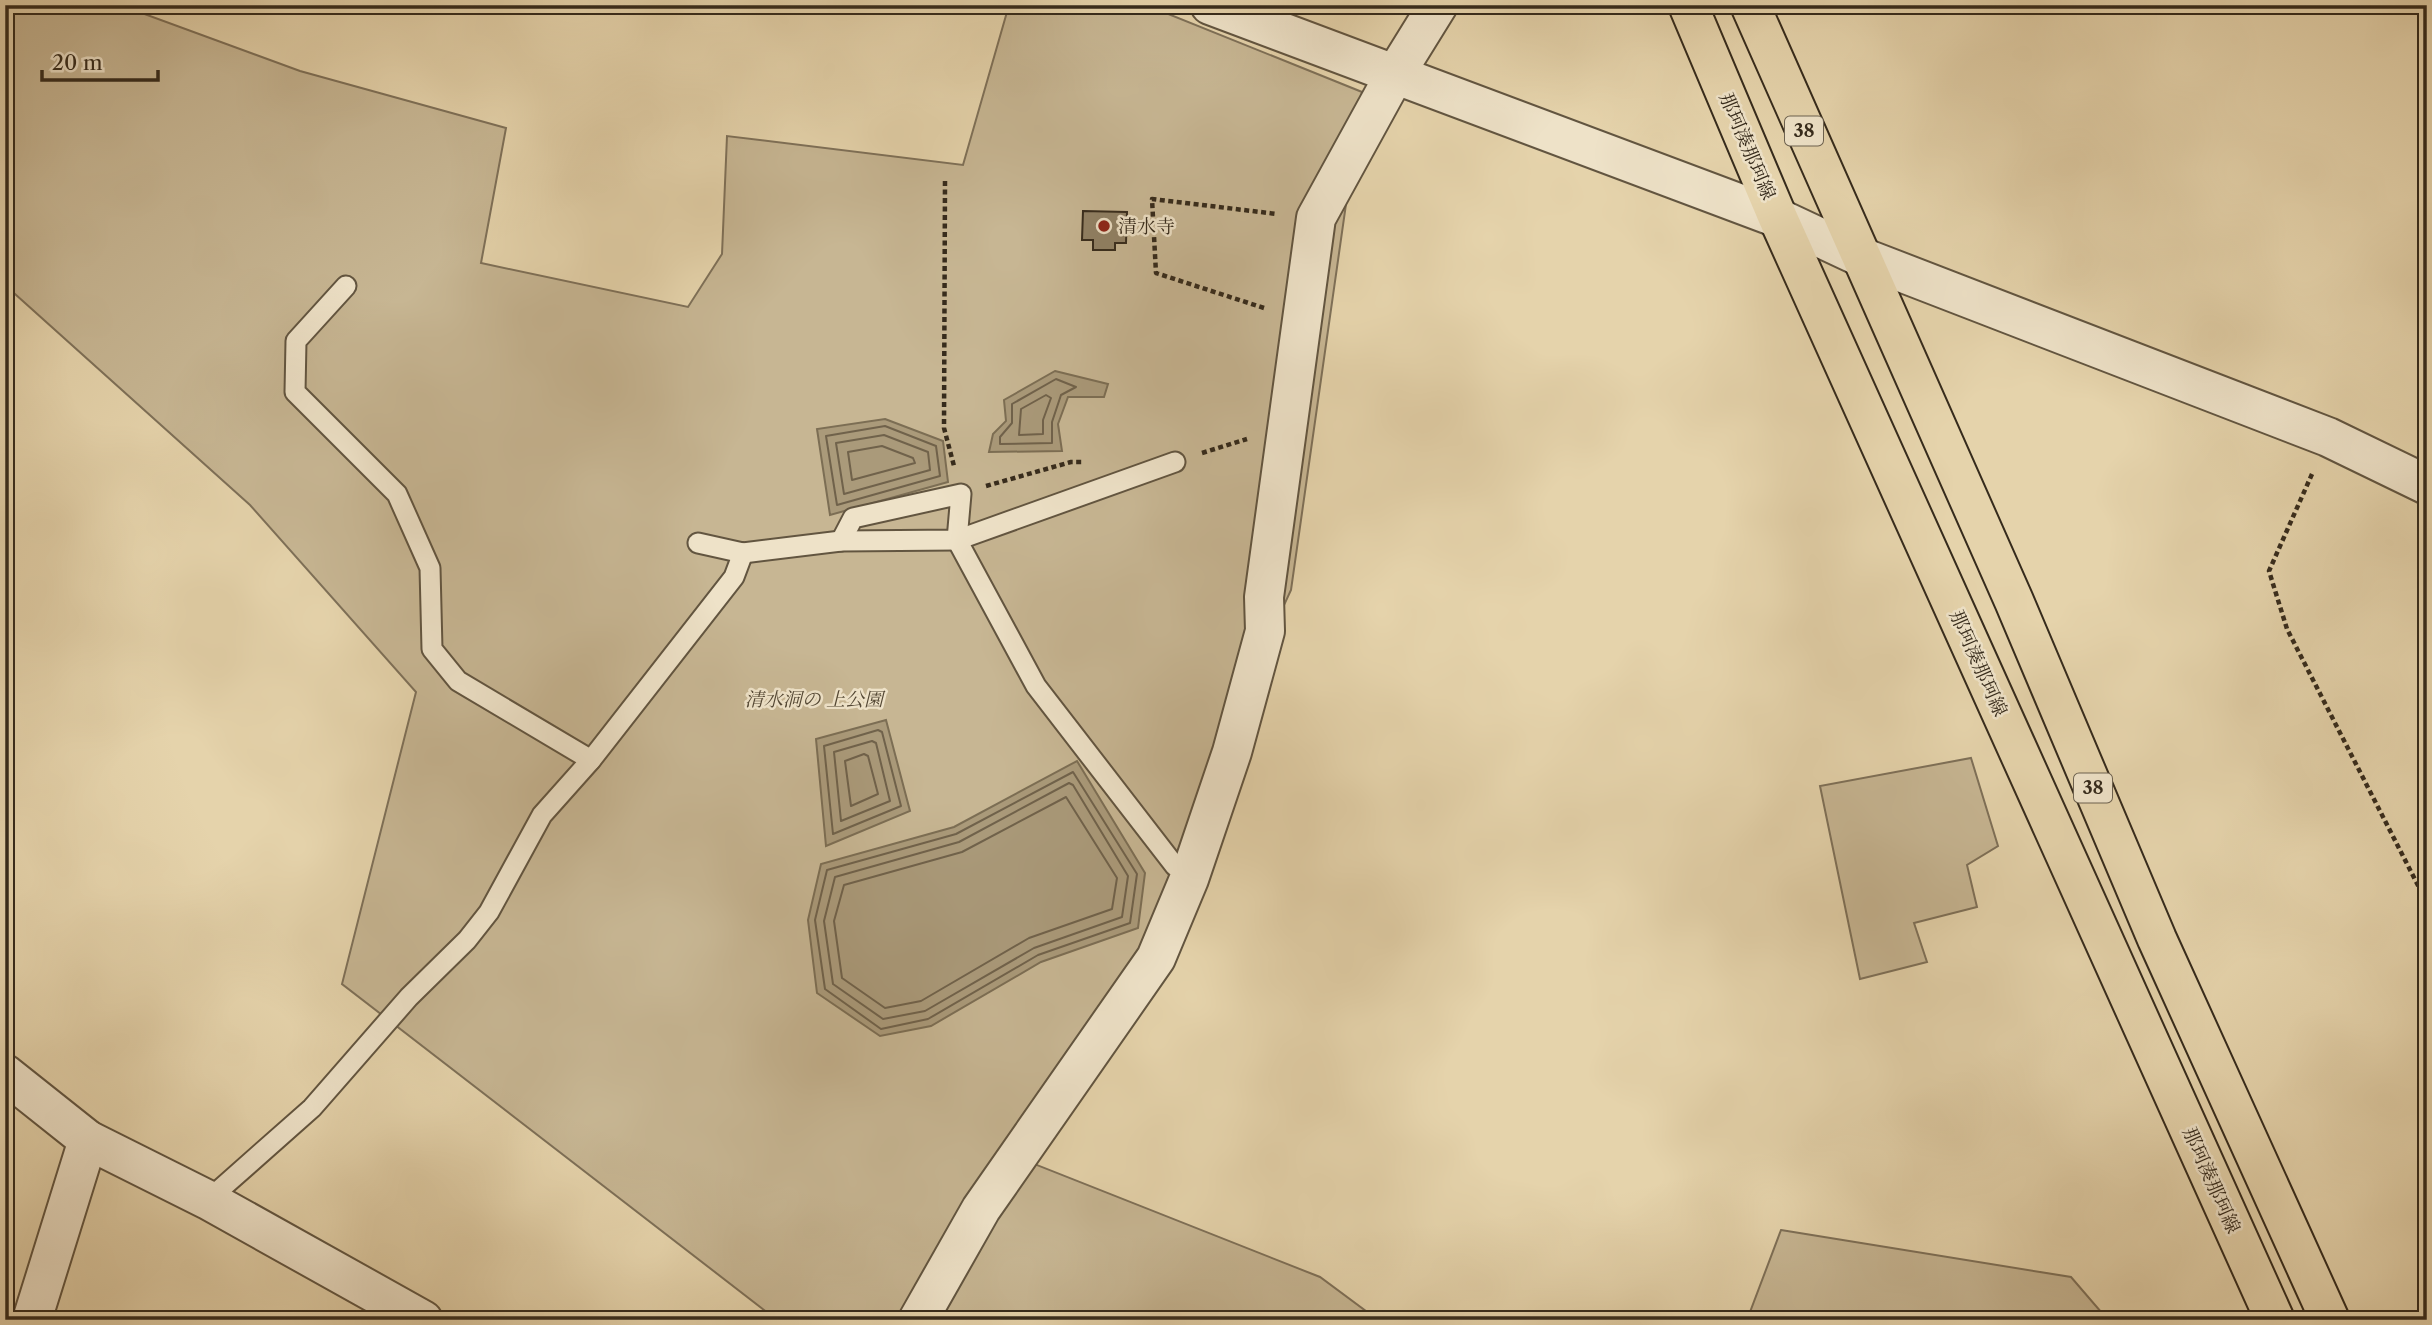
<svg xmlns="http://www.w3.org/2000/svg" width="2432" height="1325" font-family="'Libre Caslon Text','Noto Serif JP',serif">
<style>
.green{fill:#c7b693;stroke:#7e7058;stroke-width:2}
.water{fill:#aa9a7a;stroke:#7c6e54;stroke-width:2}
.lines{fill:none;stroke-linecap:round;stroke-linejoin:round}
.shore{stroke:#70624b;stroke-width:2}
.building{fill:#918266;stroke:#362b1c;stroke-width:2}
.service-casing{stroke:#625540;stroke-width:23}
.minor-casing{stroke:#625540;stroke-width:42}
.primary-casing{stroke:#362b1c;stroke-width:42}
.path{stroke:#362b1c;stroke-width:4.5;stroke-dasharray:5 3.5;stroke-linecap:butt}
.service{stroke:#eee2c8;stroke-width:19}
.minor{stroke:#eee2c8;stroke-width:38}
.primary{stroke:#e5d3ab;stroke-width:38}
.poi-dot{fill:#8f2418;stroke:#eee2c8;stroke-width:2.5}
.labels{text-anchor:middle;stroke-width:5;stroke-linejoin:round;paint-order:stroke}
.shield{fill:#eee2c8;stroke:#6d6250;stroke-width:2}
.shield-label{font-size:18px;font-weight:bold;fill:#362b1c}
.street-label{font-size:19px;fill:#362b1c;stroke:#eee2c8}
.poi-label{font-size:19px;fill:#362b1c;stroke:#eee2c8;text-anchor:start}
.park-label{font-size:19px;font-style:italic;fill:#534734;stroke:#eee2c8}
</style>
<rect width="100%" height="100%" fill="#e5d3ab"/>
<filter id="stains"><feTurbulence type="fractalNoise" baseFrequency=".00286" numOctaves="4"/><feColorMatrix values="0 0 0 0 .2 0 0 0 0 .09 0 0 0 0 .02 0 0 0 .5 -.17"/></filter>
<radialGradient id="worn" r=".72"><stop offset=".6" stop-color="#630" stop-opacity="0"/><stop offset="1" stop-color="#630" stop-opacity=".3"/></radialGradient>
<!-- green -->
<g class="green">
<polygon points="5,5 120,5 300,71 506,128 481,263 688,307 722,254 727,136 963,165 1009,5 1146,5 1362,92 1291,590 1221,741 1148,941 999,1150 1320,1277 1378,1320 777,1320 342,984 416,692 250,505 5,285"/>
<polygon points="1971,758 1998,846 1967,865 1977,907 1914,923 1927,962 1860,979 1820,786"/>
<polygon points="1781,1230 2071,1277 2108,1320 1747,1320"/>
</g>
<!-- water -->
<g class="water">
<polygon points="1055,371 1108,384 1104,397 1068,397 1058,424 1062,451 989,452 993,434 1006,421 1004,400"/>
<polygon points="885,419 943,441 948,482 830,515 817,429"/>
<polygon points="886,720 910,811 826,846 816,739"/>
<polygon points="1077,761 1145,873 1138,928 1041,962 931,1026 880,1036 817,993 808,920 821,864 954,827"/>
</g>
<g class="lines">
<!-- shore -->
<g class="shore">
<polygon points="1056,379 1076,387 1061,395 1052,422 1052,443 1000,444 1000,437 1012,423 1012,404"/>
<polygon points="1046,395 1051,398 1043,420 1043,434 1019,435 1021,409"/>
<polygon points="885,426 936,446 940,476 837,505 826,436"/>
<polygon points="884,435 928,452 930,470 844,494 836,443"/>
<polygon points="882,446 913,458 915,463 852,480 848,452"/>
<polygon points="878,730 882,732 901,806 833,834 824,746"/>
<polygon points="872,741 876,743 890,801 841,821 834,752"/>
<polygon points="864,754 868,756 878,794 851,806 845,761"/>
<polygon points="1073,772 1137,874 1130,923 1038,955 928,1019 881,1029 825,989 815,920 827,870 956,834"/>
<polygon points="1069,783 1073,785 1128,876 1122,917 1034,948 925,1011 883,1019 833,984 824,921 835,877 959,842"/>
<polygon points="1066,797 1117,878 1112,909 1029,938 921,1001 885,1008 842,978 834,921 844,885 962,852"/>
</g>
</g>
<!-- building -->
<polygon class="building" points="1083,211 1127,212 1126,243 1115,243 1115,250 1093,250 1093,240 1082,240"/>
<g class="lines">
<!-- service casing -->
<g class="service-casing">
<g id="service">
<polyline points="346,286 296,341 295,392 397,494 430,568 432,649 458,681 591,760"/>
<polyline points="841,541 853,518 961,494 957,540 1036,686 1175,866"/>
<polyline points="698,543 743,553 841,541 957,540 1175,462"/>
<polyline points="208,1200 312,1108 409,997 467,940 489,912 542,815 591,760 734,577 743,553"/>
</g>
</g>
<!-- minor casing -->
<g class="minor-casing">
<g id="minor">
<polyline points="1210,5 1778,218 1859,256 2328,437 2427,485"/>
<polyline points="5,1074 88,1140 208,1200 423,1320"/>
<polyline points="32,1320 88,1140"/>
<polyline points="918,1320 981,1209 1156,958 1189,879 1232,752 1265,631 1264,597 1316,218 1394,76 1438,5"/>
</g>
</g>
<!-- primary casing -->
<g class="primary-casing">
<g id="primary">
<polyline points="1688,5 1778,218 2275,1320"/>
<polyline points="1750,5 2014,601 2157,939 2330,1320"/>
</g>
</g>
<!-- path -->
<g class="path">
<polyline points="945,181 944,428 954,466"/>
<polyline points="1264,308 1156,273 1152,199 1277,214"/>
<polyline points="1202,453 1247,439"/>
<polyline points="2312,474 2269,571 2287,629 2427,903"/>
<polyline points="986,486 1071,462 1082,462"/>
</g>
<!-- service -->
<use href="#service" class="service"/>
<!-- minor -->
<use href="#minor" class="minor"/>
<!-- primary -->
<use href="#primary" class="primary"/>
</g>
<!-- markers -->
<circle class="poi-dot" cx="1104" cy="226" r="7"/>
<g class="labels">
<!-- shield labels -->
<g class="shield">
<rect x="1785" y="116.5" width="38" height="29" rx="5"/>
<rect x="2074" y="773.5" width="38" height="29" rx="5"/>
</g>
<g class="shield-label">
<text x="1804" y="137">38</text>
<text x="2093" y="794">38</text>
</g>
<!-- street labels -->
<g class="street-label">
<text transform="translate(1748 146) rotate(67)" y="7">那珂湊那珂線</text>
<text transform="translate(1979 663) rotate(66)" y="7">那珂湊那珂線</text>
<text transform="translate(2212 1180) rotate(66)" y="7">那珂湊那珂線</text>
</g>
<!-- poi labels -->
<g class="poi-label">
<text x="1118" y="233">清水寺</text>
</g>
<!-- park labels -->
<g class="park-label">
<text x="814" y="706">清水洞の 上公園</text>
</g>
</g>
<!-- margin -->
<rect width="2432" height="1325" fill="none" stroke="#e5d3ab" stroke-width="28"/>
<rect x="7" y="7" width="2418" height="1311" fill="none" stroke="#362b1c" stroke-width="3.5"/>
<rect x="14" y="14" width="2404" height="1297" fill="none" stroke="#362b1c" stroke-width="2"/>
<!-- scale -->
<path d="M42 70v10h116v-10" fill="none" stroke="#362b1c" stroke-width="3.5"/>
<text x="52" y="70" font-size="21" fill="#362b1c" stroke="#eee2c8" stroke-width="5" paint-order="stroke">20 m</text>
<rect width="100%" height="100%" filter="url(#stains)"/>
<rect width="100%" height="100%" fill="url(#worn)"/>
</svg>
